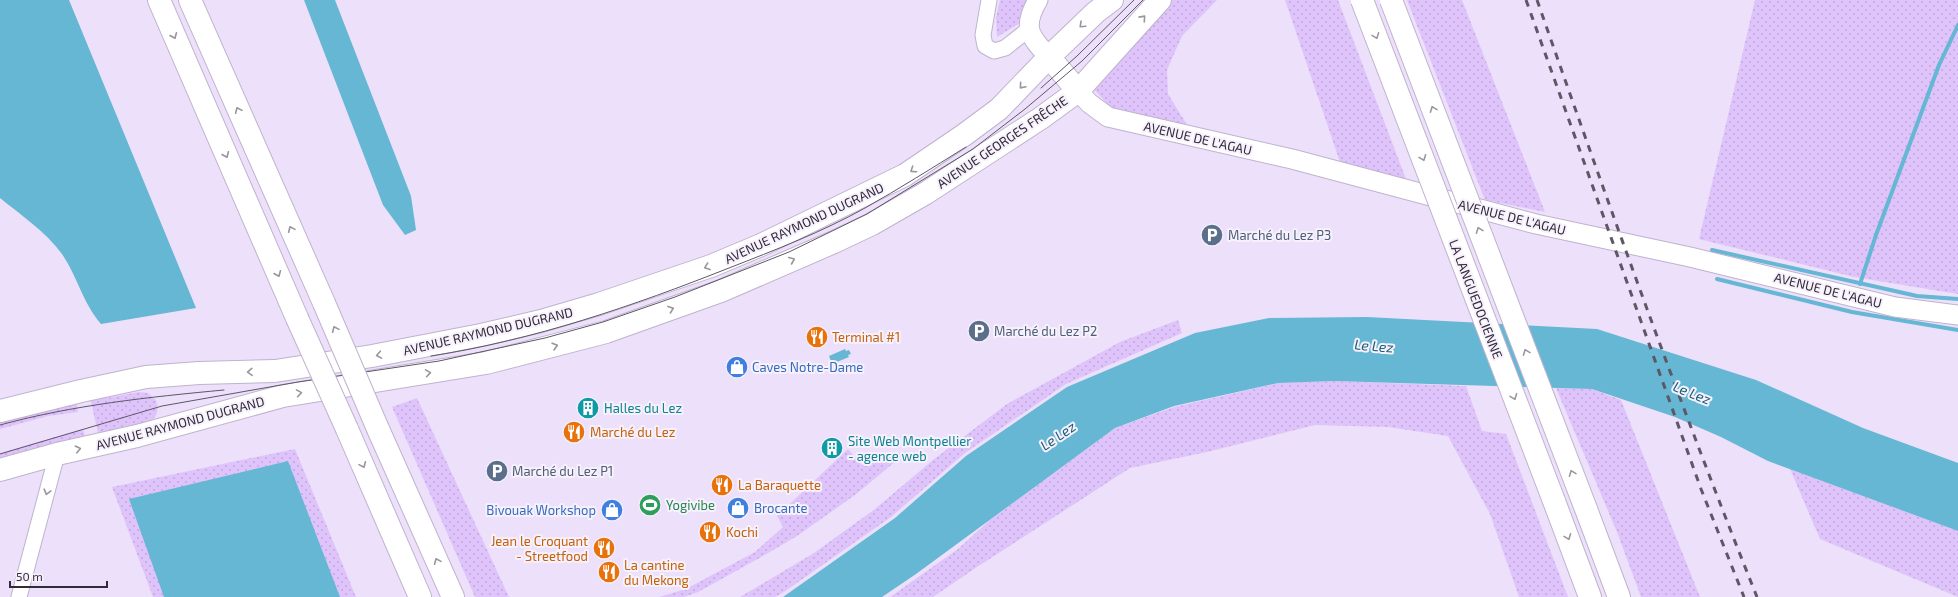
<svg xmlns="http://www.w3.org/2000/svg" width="1958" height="597" font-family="'Exo 2',sans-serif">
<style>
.grass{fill:url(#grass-dots)}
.water{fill:#65b7d4}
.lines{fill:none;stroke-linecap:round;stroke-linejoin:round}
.stream{stroke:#65b7d4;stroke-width:4}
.minor-casing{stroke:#bfb3cd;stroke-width:17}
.tertiary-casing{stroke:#bfb3cd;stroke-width:21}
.primary-casing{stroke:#bfb3cd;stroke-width:24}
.motorway-casing{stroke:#bfb3cd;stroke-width:24}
.minor{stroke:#fff;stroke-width:15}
.tertiary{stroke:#fff;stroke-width:19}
.primary{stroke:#fff;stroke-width:22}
.motorway{stroke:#fff;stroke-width:22}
.tram{stroke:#5e5766;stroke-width:1}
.rail{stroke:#5e5766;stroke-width:3;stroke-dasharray:7 7;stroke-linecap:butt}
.motorway-bridge-casing{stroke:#bfb3cd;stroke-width:24;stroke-linecap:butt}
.motorway-bridge{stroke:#fff;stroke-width:22}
.oneway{stroke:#98969b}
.labels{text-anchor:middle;stroke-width:4;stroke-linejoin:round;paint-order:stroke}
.street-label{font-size:13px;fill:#312c37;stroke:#f6f1fc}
.service-label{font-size:13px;fill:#4e5e75;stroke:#f6f1fc;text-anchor:start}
.food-label{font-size:13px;fill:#c56008;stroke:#f6f1fc;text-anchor:start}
.shop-label{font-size:13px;fill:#366cbe;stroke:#f6f1fc;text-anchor:start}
.culture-label{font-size:13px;fill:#0d838f;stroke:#f6f1fc;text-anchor:start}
.leisure-label{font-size:13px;fill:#27864d;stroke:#f6f1fc;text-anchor:start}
.water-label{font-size:14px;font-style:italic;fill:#1c5e72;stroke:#f6f1fc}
</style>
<defs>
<pattern id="grass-dots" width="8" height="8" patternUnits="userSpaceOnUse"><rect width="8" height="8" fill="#dec4fb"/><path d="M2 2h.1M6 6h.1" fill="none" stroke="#bfa9d8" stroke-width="1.8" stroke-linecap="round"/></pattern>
</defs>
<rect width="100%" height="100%" fill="#ede0fb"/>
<!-- grass -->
<g class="grass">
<polygon points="1000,0 1034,0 1020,23 997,37 996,17"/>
<polygon points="1168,0 1217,0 1182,36 1167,70 1168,94 1189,128 1112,109 1090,85"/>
<polygon points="1285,0 1338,0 1406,179 1340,162"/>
<polygon points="1407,0 1462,0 1545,212 1485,200"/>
<polygon points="1755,0 1958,0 1958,294 1854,277 1699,239"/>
<polygon points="1178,320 1182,333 1066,384 965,453 891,517 784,592 775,597 740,597 814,553 875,509 933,460 1007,404 1120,342"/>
<polygon points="1334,381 1466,386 1482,431 1506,434 1568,597 1519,597 1490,514 1448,436 1388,427 1315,425 1207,452 1130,468 974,569 933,597 890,597 958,549 990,520 1115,428 1174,407 1278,383"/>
<polygon points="1556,388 1592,389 1621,400 1700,597 1641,597 1617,532"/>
<path d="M139,392L148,393L156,400C164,426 138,423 122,427C114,429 106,433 99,437L90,398H107Z"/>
<polygon points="417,398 509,597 475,597 392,407"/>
<polygon points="76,400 78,412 48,416 0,429 0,420"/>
<polygon points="83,429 86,441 0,463 0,453"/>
<polygon points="295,449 356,597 153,597 112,487"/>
<polygon points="848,449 862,465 875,453 887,456 908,451 855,495 797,536 763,556 698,592 684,597 659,597 686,589 755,552 783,527 777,516"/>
<polygon points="1790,469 1958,531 1958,597 1820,539"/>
</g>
<!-- water -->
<g class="water">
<path d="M0,0H69L196,308L101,324C83,303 77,276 62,254C46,232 21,215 0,198Z"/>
<polygon points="304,0 335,0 411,196 416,230 405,235 383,205"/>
<polygon points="1367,317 1597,329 1756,380 1863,428 1958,463 1958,531 1768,461 1721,437 1675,417 1592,389 1334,381 1278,383 1174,406 1115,428 916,574 882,597 783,597 895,518 966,456 1067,387 1195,333 1269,318"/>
<polygon points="845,349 846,351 849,350 851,354 848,355 849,357 832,364 829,356"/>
<polygon points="288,461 340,597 164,597 129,499"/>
</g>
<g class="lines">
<!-- stream -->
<g class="stream">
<polyline points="1712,250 1917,296 1958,299"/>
<polyline points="1717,279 1852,312 1958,330"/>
<polyline points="1860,284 1876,235 1939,65 1958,25"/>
</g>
<!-- minor casing -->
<g class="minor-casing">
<g id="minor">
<polyline points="989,0 983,35 985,46 994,51 1005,48 1029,29"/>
<polyline points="19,597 57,454"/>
</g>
</g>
<!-- tertiary casing -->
<g class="tertiary-casing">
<g id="tertiary">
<path d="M1038,0C1022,27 1029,36 1049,57"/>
<polyline points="1078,91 1089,103 1108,117 1292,159 1536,224 1690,257 1895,307 1958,315"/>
</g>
</g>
<!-- primary casing -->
<g class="primary-casing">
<g id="primary">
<polyline points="1049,57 1078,91"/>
<polyline points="0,411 81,391 146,377 199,373 275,371 372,356 481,335 541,321 599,304 711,266 761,245 905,175 964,135 999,109 1049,57 1096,12 1112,0"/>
<polyline points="0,470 57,454 137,436 283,396 486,363 606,332 721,291 834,242 872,224 926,193 1041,118 1078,91 1160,0"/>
</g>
</g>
<!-- motorway casing -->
<g class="motorway-casing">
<g id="motorway">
<polyline points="159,0 297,318"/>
<polyline points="190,0 324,303"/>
<polyline points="347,429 420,597"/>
<polyline points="378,429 453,597"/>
<polyline points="1554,501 1590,597"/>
<polyline points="1586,509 1619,597"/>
</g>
</g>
<!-- minor -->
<use href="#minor" class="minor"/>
<!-- tertiary -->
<use href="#tertiary" class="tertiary"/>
<!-- primary -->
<use href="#primary" class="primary"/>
<!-- motorway -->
<use href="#motorway" class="motorway"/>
<!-- tram -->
<g class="tram">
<polyline points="1041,88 1077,56 1134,0"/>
<path d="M431,356C534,340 633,306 729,268C775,250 822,232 865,208C899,189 932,168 966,147"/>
<path d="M0,425C73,405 149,397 224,390"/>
<polyline points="0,454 162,406 298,382 439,361 545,338 603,322 675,297 789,252 867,214 973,149 1025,109 1082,61 1143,0"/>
</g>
<!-- rail -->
<g class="rail">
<polyline points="1526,0 1701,489 1744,597"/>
<path d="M1537,0C1607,200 1678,400 1757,597"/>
</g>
<!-- motorway-bridge casing -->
<g class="motorway-bridge-casing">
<g id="motorway-bridge">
<polyline points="1362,0 1554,501"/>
<polyline points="1391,0 1586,509"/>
<polyline points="324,303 378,429"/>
<polyline points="297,318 347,429"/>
</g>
</g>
<!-- motorway-bridge -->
<use href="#motorway-bridge" class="motorway-bridge"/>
</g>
<!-- one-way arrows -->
<defs><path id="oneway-chevron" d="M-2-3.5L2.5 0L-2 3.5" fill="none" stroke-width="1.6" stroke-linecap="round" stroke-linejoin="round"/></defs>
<g class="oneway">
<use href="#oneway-chevron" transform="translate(1143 18) rotate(-48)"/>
<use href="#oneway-chevron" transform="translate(1082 25) rotate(137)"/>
<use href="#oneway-chevron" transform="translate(174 36) rotate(67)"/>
<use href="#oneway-chevron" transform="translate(1376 36) rotate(69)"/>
<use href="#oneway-chevron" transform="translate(1022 86) rotate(131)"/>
<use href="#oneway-chevron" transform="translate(1433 109) rotate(-111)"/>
<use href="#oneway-chevron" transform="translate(238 110) rotate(-114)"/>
<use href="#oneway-chevron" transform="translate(226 155) rotate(67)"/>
<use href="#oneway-chevron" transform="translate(1423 158) rotate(69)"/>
<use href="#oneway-chevron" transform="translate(913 170) rotate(146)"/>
<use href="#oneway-chevron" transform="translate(291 229) rotate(-114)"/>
<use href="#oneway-chevron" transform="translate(1479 230) rotate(-111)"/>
<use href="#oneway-chevron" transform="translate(792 260) rotate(-23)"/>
<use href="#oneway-chevron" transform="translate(707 267) rotate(160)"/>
<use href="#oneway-chevron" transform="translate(278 274) rotate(67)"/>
<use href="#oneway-chevron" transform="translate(671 309) rotate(-20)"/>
<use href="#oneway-chevron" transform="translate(335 329) rotate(-114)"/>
<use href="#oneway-chevron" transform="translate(555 346) rotate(-16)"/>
<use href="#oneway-chevron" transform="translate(1526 352) rotate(-111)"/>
<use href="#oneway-chevron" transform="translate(379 355) rotate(170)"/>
<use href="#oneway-chevron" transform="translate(250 372) rotate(177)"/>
<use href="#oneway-chevron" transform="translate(428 373) rotate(-9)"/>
<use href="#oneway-chevron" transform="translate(299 393) rotate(-9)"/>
<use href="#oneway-chevron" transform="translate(1514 397) rotate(69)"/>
<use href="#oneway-chevron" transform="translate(78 449) rotate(-13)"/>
<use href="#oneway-chevron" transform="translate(363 465) rotate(66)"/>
<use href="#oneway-chevron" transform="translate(1572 473) rotate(-111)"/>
<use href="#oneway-chevron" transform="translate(47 492) rotate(105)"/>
<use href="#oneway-chevron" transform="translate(1568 537) rotate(69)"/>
<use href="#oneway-chevron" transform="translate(437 561) rotate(-114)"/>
</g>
<!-- icons -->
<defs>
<g id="parking-disc" transform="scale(1.15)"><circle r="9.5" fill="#5c6f8a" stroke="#f6f1fc"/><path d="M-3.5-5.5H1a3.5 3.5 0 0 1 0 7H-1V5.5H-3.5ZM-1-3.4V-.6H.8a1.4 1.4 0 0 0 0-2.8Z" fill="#fff"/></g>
<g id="restaurant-disc" transform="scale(1.15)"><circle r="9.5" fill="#e8710a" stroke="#f6f1fc"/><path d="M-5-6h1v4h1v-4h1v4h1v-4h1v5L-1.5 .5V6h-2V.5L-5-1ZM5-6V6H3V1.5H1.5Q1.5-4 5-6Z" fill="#fff"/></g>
<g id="shop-disc" transform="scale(1.15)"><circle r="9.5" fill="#3f7fe0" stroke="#f6f1fc"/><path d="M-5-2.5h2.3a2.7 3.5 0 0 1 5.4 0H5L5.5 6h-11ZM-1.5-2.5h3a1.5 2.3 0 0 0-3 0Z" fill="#fff"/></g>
<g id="building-disc" transform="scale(1.15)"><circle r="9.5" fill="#0f9aa8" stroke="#f6f1fc"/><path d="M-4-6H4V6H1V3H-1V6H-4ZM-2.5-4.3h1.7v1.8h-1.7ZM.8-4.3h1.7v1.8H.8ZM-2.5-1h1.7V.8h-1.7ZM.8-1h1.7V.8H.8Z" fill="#fff"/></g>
<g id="stadium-disc" transform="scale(1.15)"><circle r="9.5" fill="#2e9e5b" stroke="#f6f1fc"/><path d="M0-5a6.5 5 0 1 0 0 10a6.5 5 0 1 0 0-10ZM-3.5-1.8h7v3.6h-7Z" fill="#fff"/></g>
</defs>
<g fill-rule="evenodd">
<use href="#parking-disc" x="1212" y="235"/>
<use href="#parking-disc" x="979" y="331"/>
<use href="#restaurant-disc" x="817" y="337"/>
<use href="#shop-disc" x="737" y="367"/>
<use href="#building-disc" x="588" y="408"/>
<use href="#restaurant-disc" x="574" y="432"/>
<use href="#building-disc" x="832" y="448"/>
<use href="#parking-disc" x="497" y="471"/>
<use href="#restaurant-disc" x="722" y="485"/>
<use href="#stadium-disc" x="650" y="505"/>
<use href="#shop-disc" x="738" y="508"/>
<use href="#shop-disc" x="612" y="510"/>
<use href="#restaurant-disc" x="710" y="532"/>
<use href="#restaurant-disc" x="604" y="548"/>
<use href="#restaurant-disc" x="609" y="572"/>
</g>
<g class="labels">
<!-- street labels -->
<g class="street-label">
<text transform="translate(1198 138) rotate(13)" y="5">AVENUE DE L'AGAU</text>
<text transform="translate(1002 142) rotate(-34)" y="5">AVENUE GEORGES FRÊCHE</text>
<text transform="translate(1512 217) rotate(14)" y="5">AVENUE DE L'AGAU</text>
<text transform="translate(804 223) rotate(-25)" y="5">AVENUE RAYMOND DUGRAND</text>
<text transform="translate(1828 290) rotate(14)" y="5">AVENUE DE L'AGAU</text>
<text transform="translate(1476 299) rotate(69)" y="5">LA LANGUEDOCIENNE</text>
<text transform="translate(488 331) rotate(-13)" y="5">AVENUE RAYMOND DUGRAND</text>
<text transform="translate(180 423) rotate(-15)" y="5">AVENUE RAYMOND DUGRAND</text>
</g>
<!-- service labels -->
<g class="service-label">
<text x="1228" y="240">Marché du Lez P3</text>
<text x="994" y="336">Marché du Lez P2</text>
<text x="512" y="476">Marché du Lez P1</text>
</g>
<!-- food labels -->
<g class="food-label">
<text x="832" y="342">Terminal #1</text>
<text x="590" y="437">Marché du Lez</text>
<text x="738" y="490">La Baraquette</text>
<text x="726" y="537">Kochi</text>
<text x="588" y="546" text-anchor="end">Jean le Croquant<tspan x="588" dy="15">- Streetfood</tspan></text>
<text x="624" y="570">La cantine<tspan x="624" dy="15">du Mekong</tspan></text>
</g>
<!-- shop labels -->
<g class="shop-label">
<text x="752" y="372">Caves Notre-Dame</text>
<text x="754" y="513">Brocante</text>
<text x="596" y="515" text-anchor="end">Bivouak Workshop</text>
</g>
<!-- culture labels -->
<g class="culture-label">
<text x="604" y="413">Halles du Lez</text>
<text x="848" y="446">Site Web Montpellier<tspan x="848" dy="15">- agence web</tspan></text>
</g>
<!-- leisure labels -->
<g class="leisure-label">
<text x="666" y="510">Yogivibe</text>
</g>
<!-- water labels -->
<g class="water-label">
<text transform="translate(1374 346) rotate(5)" y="5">Le Lez</text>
<text transform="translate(1692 393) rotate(22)" y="5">Le Lez</text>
<text transform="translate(1058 436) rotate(-35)" y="5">Le Lez</text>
</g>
</g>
<!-- scale -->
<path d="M10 581v6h97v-6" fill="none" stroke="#312c37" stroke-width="2"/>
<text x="16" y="581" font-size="12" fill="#312c37" stroke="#f6f1fc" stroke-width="3" paint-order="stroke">50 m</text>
</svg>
